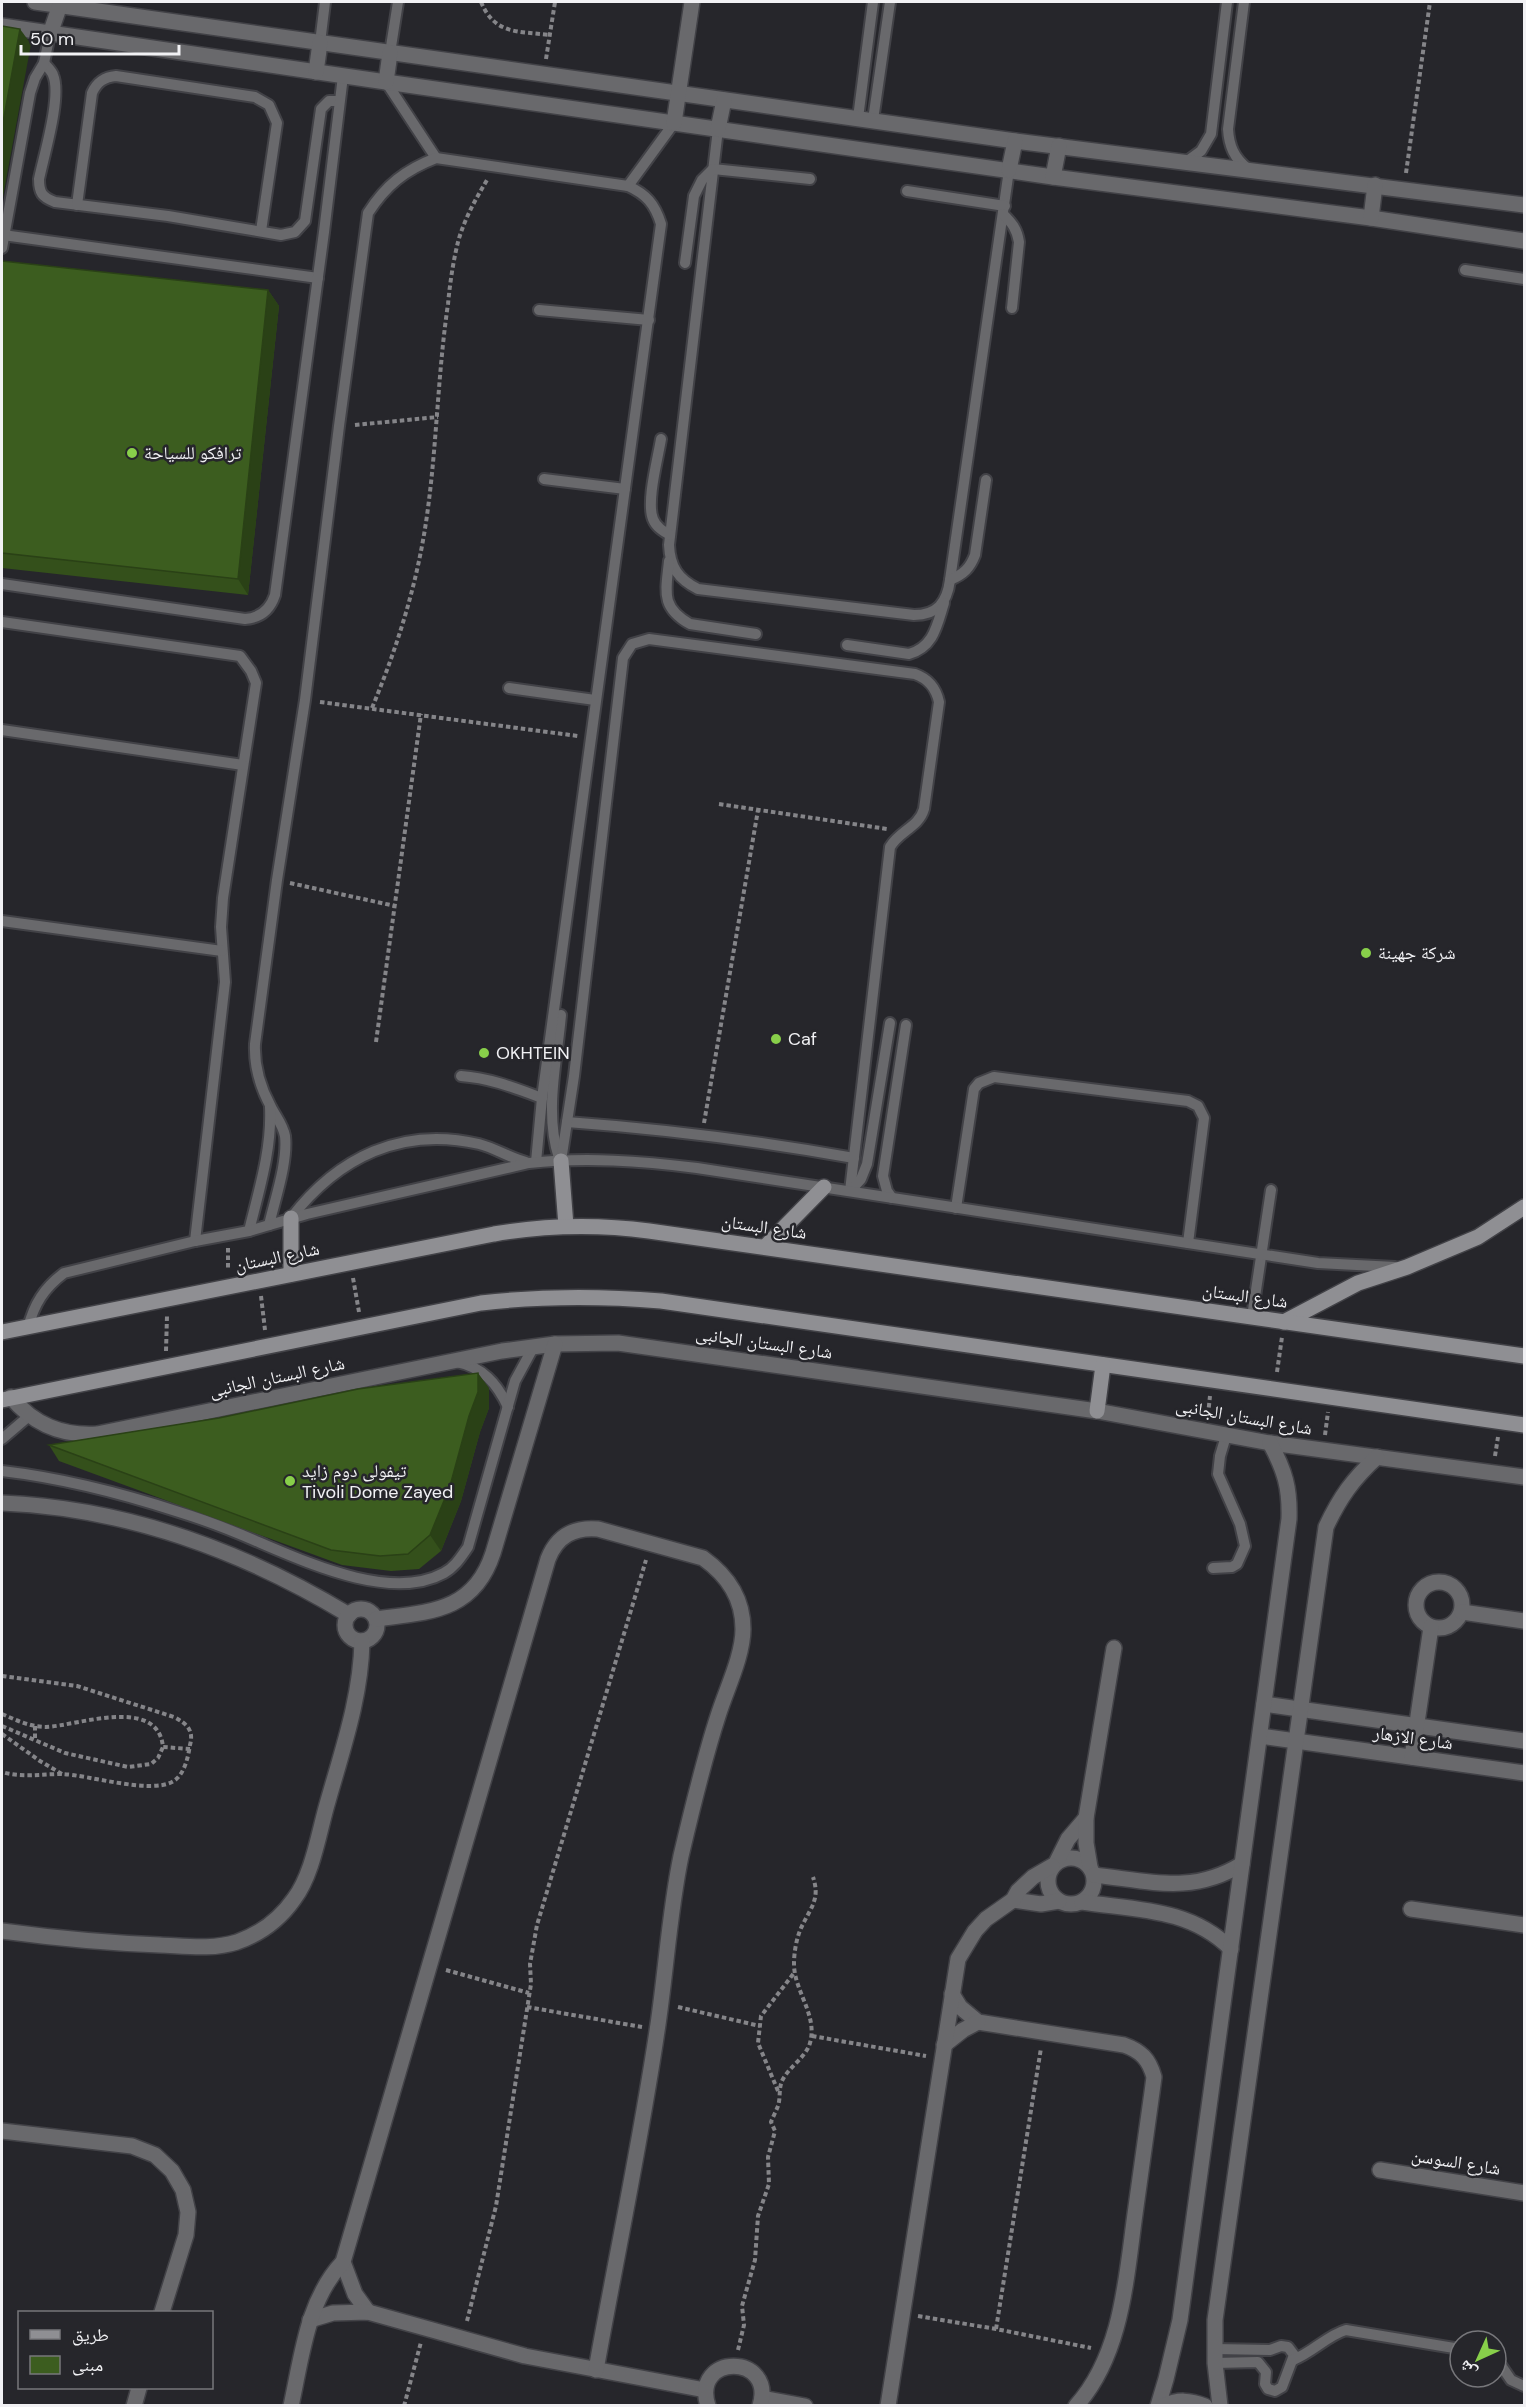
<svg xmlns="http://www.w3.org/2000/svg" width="1526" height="2407" font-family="'DM Sans','Noto Naskh Arabic',sans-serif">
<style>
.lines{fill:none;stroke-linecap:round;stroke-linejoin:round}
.lane-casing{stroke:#424247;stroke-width:14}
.street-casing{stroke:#424247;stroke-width:18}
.secondary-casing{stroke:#424247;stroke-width:18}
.path{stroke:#858589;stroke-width:4;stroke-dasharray:4.5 3;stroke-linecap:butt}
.lane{stroke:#69696c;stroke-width:10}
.street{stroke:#69696c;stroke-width:15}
.secondary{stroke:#8f8f93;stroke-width:15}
.wall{fill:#34501b}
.shaded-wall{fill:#2a4116}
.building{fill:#3c5d1f;stroke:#2a4116;stroke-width:1.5}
.poi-dot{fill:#88cf4a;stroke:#26262b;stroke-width:2}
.labels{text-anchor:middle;stroke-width:5;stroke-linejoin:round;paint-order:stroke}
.poi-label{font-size:18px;fill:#f1f1f4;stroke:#26262b;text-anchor:start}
.street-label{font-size:18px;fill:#f1f1f4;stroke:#26262b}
</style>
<rect width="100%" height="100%" fill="#26262b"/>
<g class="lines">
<!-- lane casing -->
<g class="lane-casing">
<g id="lane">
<path d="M1244,2L1228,129C1229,146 1234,158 1248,169"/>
<polyline points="320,43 325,2"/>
<polyline points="390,53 398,2"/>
<path d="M44,63C47,67 52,71 53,75C62,96 44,155 39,179C39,193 42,197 55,202L168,216L281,235L295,232L305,221L321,109L329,101H339"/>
<polyline points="386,82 436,158"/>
<polyline points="858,118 873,2"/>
<polyline points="873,120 890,2"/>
<path d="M718,129L669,545C670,567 678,579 698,589L914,615C937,615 947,603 950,580L1009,170"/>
<polyline points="1186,162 1201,151 1211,134 1227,2"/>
<polyline points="628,186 674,123"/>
<polyline points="907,191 1005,206"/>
<path d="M77,205L92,93C97,82 104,77 116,76L255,97L269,105L277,123L261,231"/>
<path d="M1003,214C1012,223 1017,229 1019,242L1012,308"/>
<polyline points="3,235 318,278"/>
<polyline points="2,248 30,93 35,78 44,63 50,34"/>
<polyline points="685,263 694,196 702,180 713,169 810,179"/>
<polyline points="1465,270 1524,279"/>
<polyline points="539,310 649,320"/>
<path d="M661,439C658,458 646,502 653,519C656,527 663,531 670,535"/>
<polyline points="544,479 625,489"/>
<path d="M669,561C666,591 660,607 690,624L756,634"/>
<path d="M950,580C964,574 970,568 975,555L986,480"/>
<path d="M2,584L245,619C260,618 270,610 275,595L324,232L343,76"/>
<polyline points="2,622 240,656 251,671 256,683 223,898 221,927 225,982 195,1241"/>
<path d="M847,645L909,654C934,647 937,625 944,603"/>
<polyline points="509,688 595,700"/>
<polyline points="2,730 243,765"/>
<polyline points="2,921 222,951"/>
<path d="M461,1076C490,1078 515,1088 542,1098"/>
<path d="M567,1122C663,1129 759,1141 854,1158"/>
<path d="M559,1158C544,1113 557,1061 561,1015"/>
<path d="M561,1161L574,1076L623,658L632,644L649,639L915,674C929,679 936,688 939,702L924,809C919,827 899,831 890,847L850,1191"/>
<polyline points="850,1191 861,1179 867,1164 890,1023"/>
<polyline points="892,1198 887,1191 883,1176 906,1025"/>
<polyline points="956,1208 974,1089 979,1083 994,1077 1188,1101 1198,1106 1204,1118 1188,1243"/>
<path d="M291,1218C338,1157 402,1126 479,1144C495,1148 510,1158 526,1162"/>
<path d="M269,1225C275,1199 288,1162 285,1136C283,1125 276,1117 271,1107C260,1087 254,1067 255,1044L277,880L305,700L339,426L368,213C386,185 405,170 436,158L628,186C646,194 655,204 661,224L542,1098L536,1162"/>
<path d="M249,1231C259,1190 272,1149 270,1107"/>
<polyline points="1252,1317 1271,1190"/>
<path d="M28,1328C34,1304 44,1288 64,1273L195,1241L249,1231L307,1214L529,1163C586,1157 641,1161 697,1168L1318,1263L1395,1267"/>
<path d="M457,1362C482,1367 497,1383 508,1407"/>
<polyline points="2,1439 29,1416"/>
<path d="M2,1471C62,1478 121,1493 179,1512C205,1520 231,1530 256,1541C306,1562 391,1602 444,1573C455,1567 461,1557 468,1547L515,1381L534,1346"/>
<polyline points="1213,1568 1232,1567 1237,1564 1245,1546 1240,1524 1218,1474 1220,1456 1226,1436"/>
<polyline points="1215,2349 1270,2350 1281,2346 1288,2347 1294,2355 1282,2387 1275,2391 1268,2389 1265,2384 1266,2372 1258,2362 1215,2363"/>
<polyline points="1496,2358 1511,2380 1524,2386"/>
<path d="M1293,2360C1313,2352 1328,2335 1346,2330L1460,2349"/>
</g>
</g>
<!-- street casing -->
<g class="street-casing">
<g id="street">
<polyline points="35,2 1015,141 1524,205"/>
<polyline points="2,26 386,82 1053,177 1371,218 1524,241"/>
<polyline points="50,34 61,2"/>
<polyline points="316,72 320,43"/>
<polyline points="386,82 390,53"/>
<polyline points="674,123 692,2"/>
<polyline points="718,129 724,100"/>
<polyline points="1009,170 1015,141"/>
<polyline points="1053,177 1059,146"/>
<polyline points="1371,218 1375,185"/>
<path d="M11,1397C34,1425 62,1436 97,1434L502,1351L555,1344L618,1343L1097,1411L1270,1443L1524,1477"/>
<path d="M2,1503C126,1508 243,1551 349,1615"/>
<circle cx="1439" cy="1605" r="23"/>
<circle cx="361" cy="1625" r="16"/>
<polyline points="1462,1612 1524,1621"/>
<path d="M376,1619C429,1612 474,1612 493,1553L555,1344"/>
<polyline points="1264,1704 1524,1741"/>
<polyline points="1260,1736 1524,1773"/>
<polyline points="1412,1757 1431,1627"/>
<circle cx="1071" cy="1881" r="23"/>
<polyline points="1056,1863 1068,1839 1086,1818"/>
<polyline points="1090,1867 1086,1843 1086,1818 1114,1648"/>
<path d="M1094,1875C1150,1881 1192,1895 1242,1864"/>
<polyline points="1013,1900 1041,1904 1059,1901"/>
<path d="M1082,1902C1136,1910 1190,1908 1231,1949"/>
<polyline points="1411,1909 1524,1925"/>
<path d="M2,1931C54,1938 107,1943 160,1945C185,1946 212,1950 237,1942C260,1934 280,1919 294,1899C313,1874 319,1831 328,1801C343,1748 361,1696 362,1641"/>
<path d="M952,1994L960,2007L978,2022L1124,2045C1141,2051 1149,2059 1154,2077C1148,2123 1141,2169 1135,2214C1126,2279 1122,2355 1076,2406"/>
<polyline points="944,2045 963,2030 978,2022"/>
<polyline points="2,2131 132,2146 155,2155 172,2171 183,2190 188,2212 186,2235 162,2312"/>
<polyline points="1380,2170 1524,2193"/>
<polyline points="343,2262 355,2294 368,2312"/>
<polyline points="310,2320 333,2313 368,2312 525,2356 705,2390"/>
<polyline points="762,2398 805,2406"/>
<polyline points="134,2406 139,2388"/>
<path d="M291,2406C302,2356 307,2300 343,2262L548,1559C557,1536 574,1527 598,1529L703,1558C728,1576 743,1598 743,1629C743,1656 726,1690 718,1716C703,1762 692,1809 681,1856C669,1914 666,1973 657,2031C640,2145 616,2258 596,2370"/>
<path d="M708,2406C691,2353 776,2353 760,2406"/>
<polyline points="888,2406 958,1959 975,1931 986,1919 1013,1900 1018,1891 1033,1877 1052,1866"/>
<path d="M1158,2406L1166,2379L1180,2320L1289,1519C1290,1488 1285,1471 1270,1443"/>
<path d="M1163,2406C1178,2399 1190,2400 1205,2406"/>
<path d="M1220,2406L1215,2363V2320L1326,1527C1340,1497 1353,1479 1377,1457"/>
</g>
</g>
<!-- secondary casing -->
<g class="secondary-casing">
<g id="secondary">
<polyline points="561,1161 566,1226"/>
<polyline points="765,1247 824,1187"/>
<polyline points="291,1274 291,1218"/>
<polyline points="1284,1322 1358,1283 1407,1267 1478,1237 1524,1207"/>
<path d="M2,1332L494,1234C546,1225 597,1224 649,1231L1524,1356"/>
<path d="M2,1400L481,1303C541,1296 600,1296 661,1301L1524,1425"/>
<polyline points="1097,1411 1103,1365"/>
</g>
</g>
<!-- path -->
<g class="path">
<path d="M481,2C495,35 518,31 550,35"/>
<polyline points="546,59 555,2"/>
<polyline points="1406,173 1430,2"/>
<polyline points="355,425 438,417"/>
<polyline points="320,702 578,736"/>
<path d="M372,708C399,643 419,578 428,508C437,440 438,372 448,304C450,283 453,262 458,242C464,220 475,200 487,180"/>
<polyline points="719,804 887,829"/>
<polyline points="290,883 395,906"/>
<polyline points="376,1042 421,714"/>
<polyline points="704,1123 758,810"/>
<polyline points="228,1248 228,1270"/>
<polyline points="353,1278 359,1312"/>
<polyline points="261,1296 265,1330"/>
<polyline points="166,1351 167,1316"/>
<polyline points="1277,1372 1282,1337"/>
<polyline points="1208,1415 1210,1396"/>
<polyline points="1325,1435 1328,1412"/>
<polyline points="1495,1456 1498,1437"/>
<path d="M2,1676L77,1686L174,1717C187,1724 194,1730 190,1745C188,1758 184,1776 172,1782C149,1794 88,1775 62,1774C41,1774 22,1778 2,1772"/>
<path d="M2,1714C16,1720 30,1727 46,1727C76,1726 158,1695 163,1747L190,1749"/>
<polyline points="2,1726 65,1753 128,1767 151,1764 158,1758 163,1747"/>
<polyline points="35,1726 35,1740"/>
<polyline points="2,1734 40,1761 62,1774"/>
<polyline points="446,1970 529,1993"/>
<polyline points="527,2007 642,2027"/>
<polyline points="678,2007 760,2026"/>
<polyline points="812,2036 926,2056"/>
<polyline points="778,2091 758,2043 761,2016 794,1973"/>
<polyline points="918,2316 996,2329 1091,2348"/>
<polyline points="467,2321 496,2206 531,1984 530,1964 537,1925 646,1560"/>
<polyline points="996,2329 1041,2048"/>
<path d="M738,2350L744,2325L742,2306L755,2260L758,2216L769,2184L768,2157L775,2131L771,2122C773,2117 776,2111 778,2106C781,2097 778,2088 783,2079C790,2066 806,2057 810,2043C818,2015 794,1991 794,1964C794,1951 797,1935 803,1924C812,1906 820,1898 813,1877"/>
<polyline points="404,2406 421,2342"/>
</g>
<!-- lane -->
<use href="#lane" class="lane"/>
<!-- street -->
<use href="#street" class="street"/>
<!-- secondary -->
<use href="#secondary" class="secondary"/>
</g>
<!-- wall -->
<g class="wall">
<polygon points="2,261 268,290 279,306 248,595 2,568"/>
<polygon points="489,1388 489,1408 480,1432 461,1501 441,1551 419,1569 391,1571 342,1565 59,1461 49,1445 219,1418"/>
</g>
<!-- shaded-wall -->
<g class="shaded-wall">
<polygon points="20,29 31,44 2,202 2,128"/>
<polygon points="268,290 279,306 248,595 238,579"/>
<polygon points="478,1373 489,1388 489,1408 480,1432 461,1501 441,1551 430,1535"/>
</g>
<!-- building -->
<g class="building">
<polygon points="2,26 20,29 2,128"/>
<polygon points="2,261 268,290 238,579 2,553"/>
<polygon points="478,1373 478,1392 469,1416 450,1486 430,1535 408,1554 380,1556 331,1550 49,1445 219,1418 358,1389"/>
</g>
<!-- markers -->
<g class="poi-dot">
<circle cx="132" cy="453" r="6"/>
<circle cx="1366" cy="953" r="6"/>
<circle cx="776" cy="1039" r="6"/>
<circle cx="484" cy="1053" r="6"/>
<circle cx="290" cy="1481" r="6"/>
</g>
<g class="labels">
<!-- poi labels -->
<g class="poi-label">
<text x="144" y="459">ترافكو للسياحة</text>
<text x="1378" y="959">شركة جهينة</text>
<text x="788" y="1045">Caf</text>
<text x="496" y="1059">OKHTEIN</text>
<text x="302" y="1477">تيفولى دوم زايد<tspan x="302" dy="21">Tivoli Dome Zayed</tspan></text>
</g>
<!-- street labels -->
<g class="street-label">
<text transform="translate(764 1227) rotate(8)" y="6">شارع البستان</text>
<text transform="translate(277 1257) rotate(-12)" y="6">شارع البستان</text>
<text transform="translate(1245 1296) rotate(8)" y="6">شارع البستان</text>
<text transform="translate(764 1343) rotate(8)" y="6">شارع البستان الجانبى</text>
<text transform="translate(277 1377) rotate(-12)" y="6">شارع البستان الجانبى</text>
<text transform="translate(1244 1417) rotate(10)" y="6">شارع البستان الجانبى</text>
<text transform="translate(1413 1738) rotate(8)" y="6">شارع الازهار</text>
<text transform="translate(1456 2162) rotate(9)" y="6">شارع السوسن</text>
</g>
</g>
<!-- border -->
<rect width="1526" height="2407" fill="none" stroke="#f1f1f4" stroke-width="6"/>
<!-- legend -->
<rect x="18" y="2311" width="195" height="78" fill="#26262b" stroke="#77777b" stroke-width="1.5"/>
<rect x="30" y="2330" width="30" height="9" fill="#8f8f93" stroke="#77777b" stroke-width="1.5"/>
<text x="72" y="2341" font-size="18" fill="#f1f1f4">طريق</text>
<rect x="30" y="2356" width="30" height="18" fill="#3c5d1f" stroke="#77777b" stroke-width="1.5"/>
<text x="72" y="2371" font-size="18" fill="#f1f1f4">مبنى</text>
<!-- north arrow -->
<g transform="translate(1478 2359) rotate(225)"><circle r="28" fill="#26262b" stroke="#77777b" stroke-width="1.5"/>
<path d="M0-4.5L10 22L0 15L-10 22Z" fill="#88cf4a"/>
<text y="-9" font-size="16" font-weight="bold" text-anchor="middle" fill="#f1f1f4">ش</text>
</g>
<!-- scale -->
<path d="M21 45v9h158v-9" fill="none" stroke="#f1f1f4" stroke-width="3"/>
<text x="30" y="45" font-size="18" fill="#f1f1f4" stroke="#26262b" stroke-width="4.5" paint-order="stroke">50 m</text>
</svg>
